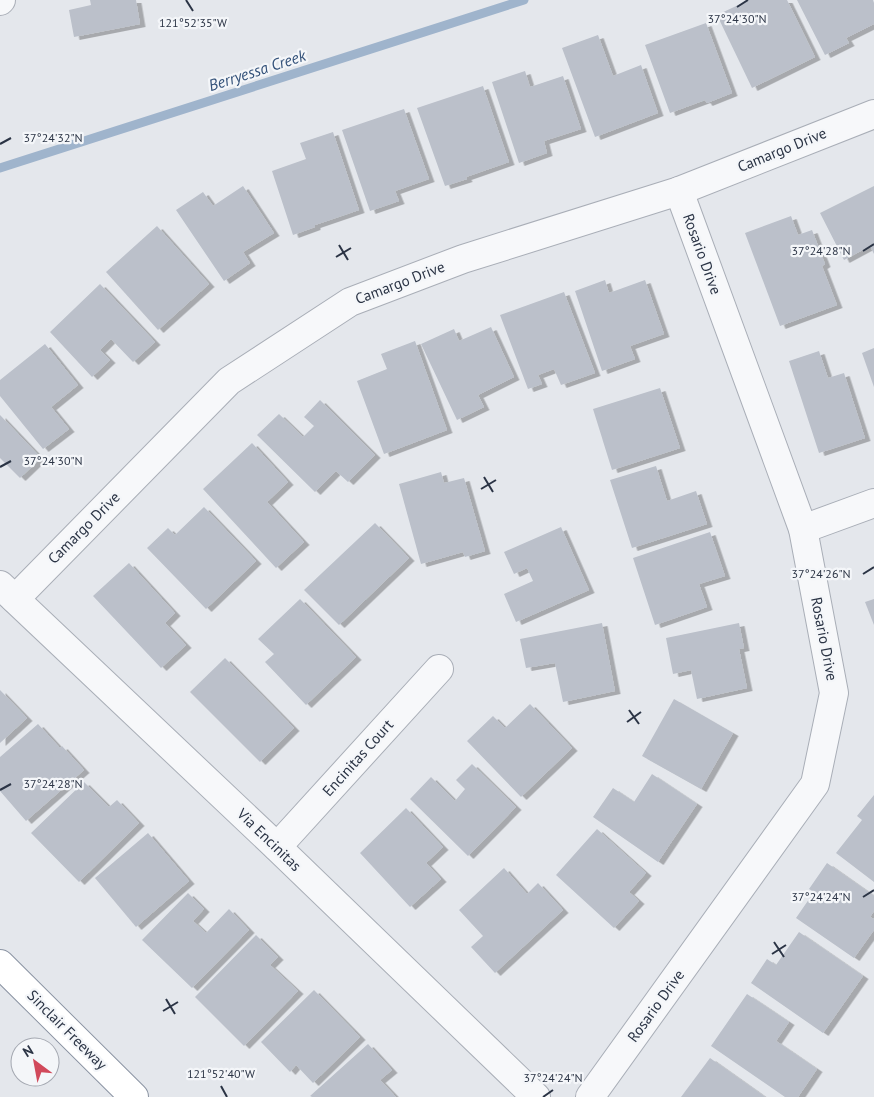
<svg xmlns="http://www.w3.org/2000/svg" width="874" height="1097" font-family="'PT Sans',sans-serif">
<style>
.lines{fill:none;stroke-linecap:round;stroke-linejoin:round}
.stream{stroke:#9fb4cc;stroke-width:9}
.building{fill:#bbc0ca;filter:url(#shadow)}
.minor-casing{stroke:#a9aeb7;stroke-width:30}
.highway-casing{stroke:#8b94a3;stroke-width:30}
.minor{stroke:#f7f8fa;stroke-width:28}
.highway{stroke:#fff;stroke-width:28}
.ticks{fill:none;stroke:#2b3445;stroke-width:2}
.labels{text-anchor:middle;stroke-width:4.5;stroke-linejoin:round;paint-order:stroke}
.street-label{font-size:15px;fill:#2b3445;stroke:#f4f6f9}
.water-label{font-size:16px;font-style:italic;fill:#34527a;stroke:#f4f6f9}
.ticks-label{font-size:12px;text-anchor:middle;fill:#2b3445;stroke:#f4f6f9;stroke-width:4.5;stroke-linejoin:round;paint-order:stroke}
</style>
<defs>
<filter id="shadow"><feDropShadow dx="5.5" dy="3" stdDeviation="0" flood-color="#0004"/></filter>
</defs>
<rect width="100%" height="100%" fill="#e4e7ec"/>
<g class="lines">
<!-- stream -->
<polyline class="stream" points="0,168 524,0"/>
</g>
<!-- building -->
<g class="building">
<polygon points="90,0 136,0 140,24 74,37 69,10 91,5"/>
<polygon points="749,0 787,0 815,57 752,88 717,15"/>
<polygon points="797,0 873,0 874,3 874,24 846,38 849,43 825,55"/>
<polygon points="706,23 732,93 707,103 705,100 670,113 645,45"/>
<polygon points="598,35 613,76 641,65 658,113 595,137 562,48"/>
<polygon points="525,71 530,87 563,76 581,129 544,141 547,153 519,163 492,82"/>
<polygon points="483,86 509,162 466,177 467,179 445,186 417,108"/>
<polygon points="404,109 429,179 395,191 399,201 370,211 342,130"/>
<polygon points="333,132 359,210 315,225 315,227 293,235 272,171 306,159 300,143"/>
<polygon points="243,186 274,233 243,252 250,263 224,281 176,210 203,192 213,206"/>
<polygon points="874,186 874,254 870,246 844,260 820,213"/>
<polygon points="791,216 798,235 812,230 825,264 822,266 837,305 780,326 745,233"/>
<polygon points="157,226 209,284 158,330 106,272"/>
<polygon points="605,280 609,293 645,280 664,334 630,346 635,359 602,371 575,291"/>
<polygon points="100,284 155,342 133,362 111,339 100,350 110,360 92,377 50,332"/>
<polygon points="564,292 595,373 561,385 554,369 538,375 542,384 528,389 500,315"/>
<polygon points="491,327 514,377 478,395 484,407 457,420 421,344 454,329 459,341"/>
<polygon points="415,341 447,430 384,454 357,381 387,369 381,354"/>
<polygon points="45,344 78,385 51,407 69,429 43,449 0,396 0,380"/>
<polygon points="874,348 874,387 862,353"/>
<polygon points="819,351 828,378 844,373 865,438 819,453 789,361"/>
<polygon points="660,388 680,448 612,470 593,409"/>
<polygon points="320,400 375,455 348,482 336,471 315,492 257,435 279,414 303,437 314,426 304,417"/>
<polygon points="0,415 41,458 20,478 0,458"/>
<polygon points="252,443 288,482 267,502 304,542 276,568 203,489"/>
<polygon points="656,466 667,501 696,491 707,524 632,548 610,480"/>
<polygon points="441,472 444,483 464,478 485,551 465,557 463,552 421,564 399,484"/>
<polygon points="204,507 256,561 206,609 147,548 168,528 175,535"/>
<polygon points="375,523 409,558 339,625 304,590"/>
<polygon points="561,527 589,590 516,622 504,594 533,581 527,568 514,574 504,552"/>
<polygon points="710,532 725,576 699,584 707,607 655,625 633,558"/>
<polygon points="129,563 175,613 165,623 186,645 161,668 93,596"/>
<polygon points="300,599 356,657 306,705 265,662 274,654 258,639"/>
<polygon points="874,599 874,625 865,602"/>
<polygon points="602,623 615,691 563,702 555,663 526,668 520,639"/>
<polygon points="739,623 744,648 739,649 747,688 697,699 691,670 673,674 666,638"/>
<polygon points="225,658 294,728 260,762 190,692"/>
<polygon points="0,690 27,718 0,743"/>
<polygon points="674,699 733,733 701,789 642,756"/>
<polygon points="530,704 572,748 521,797 467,741 493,716 505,728"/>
<polygon points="38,724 60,748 62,746 84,770 26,821 0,791 0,757"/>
<polygon points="472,764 516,807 468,856 410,799 431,777 455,801 465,789 456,780"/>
<polygon points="652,774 697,804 658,862 593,817 613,788 634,802"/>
<polygon points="84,782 109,807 117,800 139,823 79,882 31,833"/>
<polygon points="874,795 874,882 836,853 862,820 857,816"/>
<polygon points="406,808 443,847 426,863 441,879 410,907 360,853"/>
<polygon points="597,829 646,873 629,892 639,901 614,928 556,875"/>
<polygon points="148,833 189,881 136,927 95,878"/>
<polygon points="827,863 874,896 874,911 870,917 874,919 874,930 854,958 796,918 814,892 809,889"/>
<polygon points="504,868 527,894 538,883 563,910 495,973 471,947 483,936 459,910"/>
<polygon points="188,893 204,909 193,921 206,933 229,909 249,930 192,988 142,940"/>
<polygon points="799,932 863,976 823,1033 751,983 767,959 776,965"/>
<polygon points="256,935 278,957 270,965 298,991 244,1046 195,997"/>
<polygon points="314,990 360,1037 313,1083 296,1065 290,1072 261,1042"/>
<polygon points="747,994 789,1022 776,1041 817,1069 798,1097 785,1097 711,1046"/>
<polygon points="368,1044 392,1070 380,1080 396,1097 312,1097 310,1096"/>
<polygon points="710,1058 765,1097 681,1097"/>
</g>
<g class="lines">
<!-- minor casing -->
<g class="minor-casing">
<g id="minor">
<polyline points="0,1 1,0"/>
<polyline points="803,529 874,503"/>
<polyline points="0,585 277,847 536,1097"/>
<polyline points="15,599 229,381 350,302 463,259 679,191 874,114"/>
<polyline points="277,847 439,669"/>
<polyline points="590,1097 815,784 834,693 803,529 679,191"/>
</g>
</g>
<!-- highway casing -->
<g class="highway-casing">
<polyline id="highway" points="0,964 134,1097"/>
</g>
<!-- minor -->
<use href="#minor" class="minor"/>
<!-- highway -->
<use href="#highway" class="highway"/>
</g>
<!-- ticks -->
<path class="ticks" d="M186,0L193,11M737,7L748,0M0,144L11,138M339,245L348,260M863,251L874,244M336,257L351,248M0,467L11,461M484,477L493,492M481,489L496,480M863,574L874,567M629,710L639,724M627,722L641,712M0,790L11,784M863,897L874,890M774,942L784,957M772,954L786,945M166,999L175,1014M163,1011L178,1002M221,1086L227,1097M543,1097L553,1090"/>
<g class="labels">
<!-- street labels -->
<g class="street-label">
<text transform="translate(782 150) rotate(-22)" y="5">Camargo Drive</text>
<text transform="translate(702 254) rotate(70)" y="5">Rosario Drive</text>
<text transform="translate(400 283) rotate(-21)" y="5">Camargo Drive</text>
<text transform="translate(84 528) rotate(-45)" y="5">Camargo Drive</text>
<text transform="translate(824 639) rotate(79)" y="5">Rosario Drive</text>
<text transform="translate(358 758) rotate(-48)" y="5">Encinitas Court</text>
<text transform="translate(269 840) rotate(44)" y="5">Via Encinitas</text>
<text transform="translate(656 1006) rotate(-54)" y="5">Rosario Drive</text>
<text transform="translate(67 1030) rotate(45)" y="5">Sinclair Freeway</text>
</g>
<!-- water labels -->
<g class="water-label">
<text transform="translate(257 70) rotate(-18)" y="6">Berryessa Creek</text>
</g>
</g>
<g class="ticks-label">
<text x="737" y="23">37°24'30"N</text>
<text x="193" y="27">121°52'35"W</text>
<text x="53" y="142">37°24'32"N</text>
<text x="821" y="255">37°24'28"N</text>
<text x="53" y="465">37°24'30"N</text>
<text x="821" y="578">37°24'26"N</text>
<text x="53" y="788">37°24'28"N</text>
<text x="821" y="901">37°24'24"N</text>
<text x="221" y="1078">121°52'40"W</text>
<text x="553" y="1082">37°24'24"N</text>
</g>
<!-- north arrow -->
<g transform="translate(35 1062) rotate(328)"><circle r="24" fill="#f4f6f9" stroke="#a4a8b1"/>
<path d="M0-4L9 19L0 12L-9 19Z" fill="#d1495b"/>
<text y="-8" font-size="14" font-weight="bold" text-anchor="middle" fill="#2b3445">N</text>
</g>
</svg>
